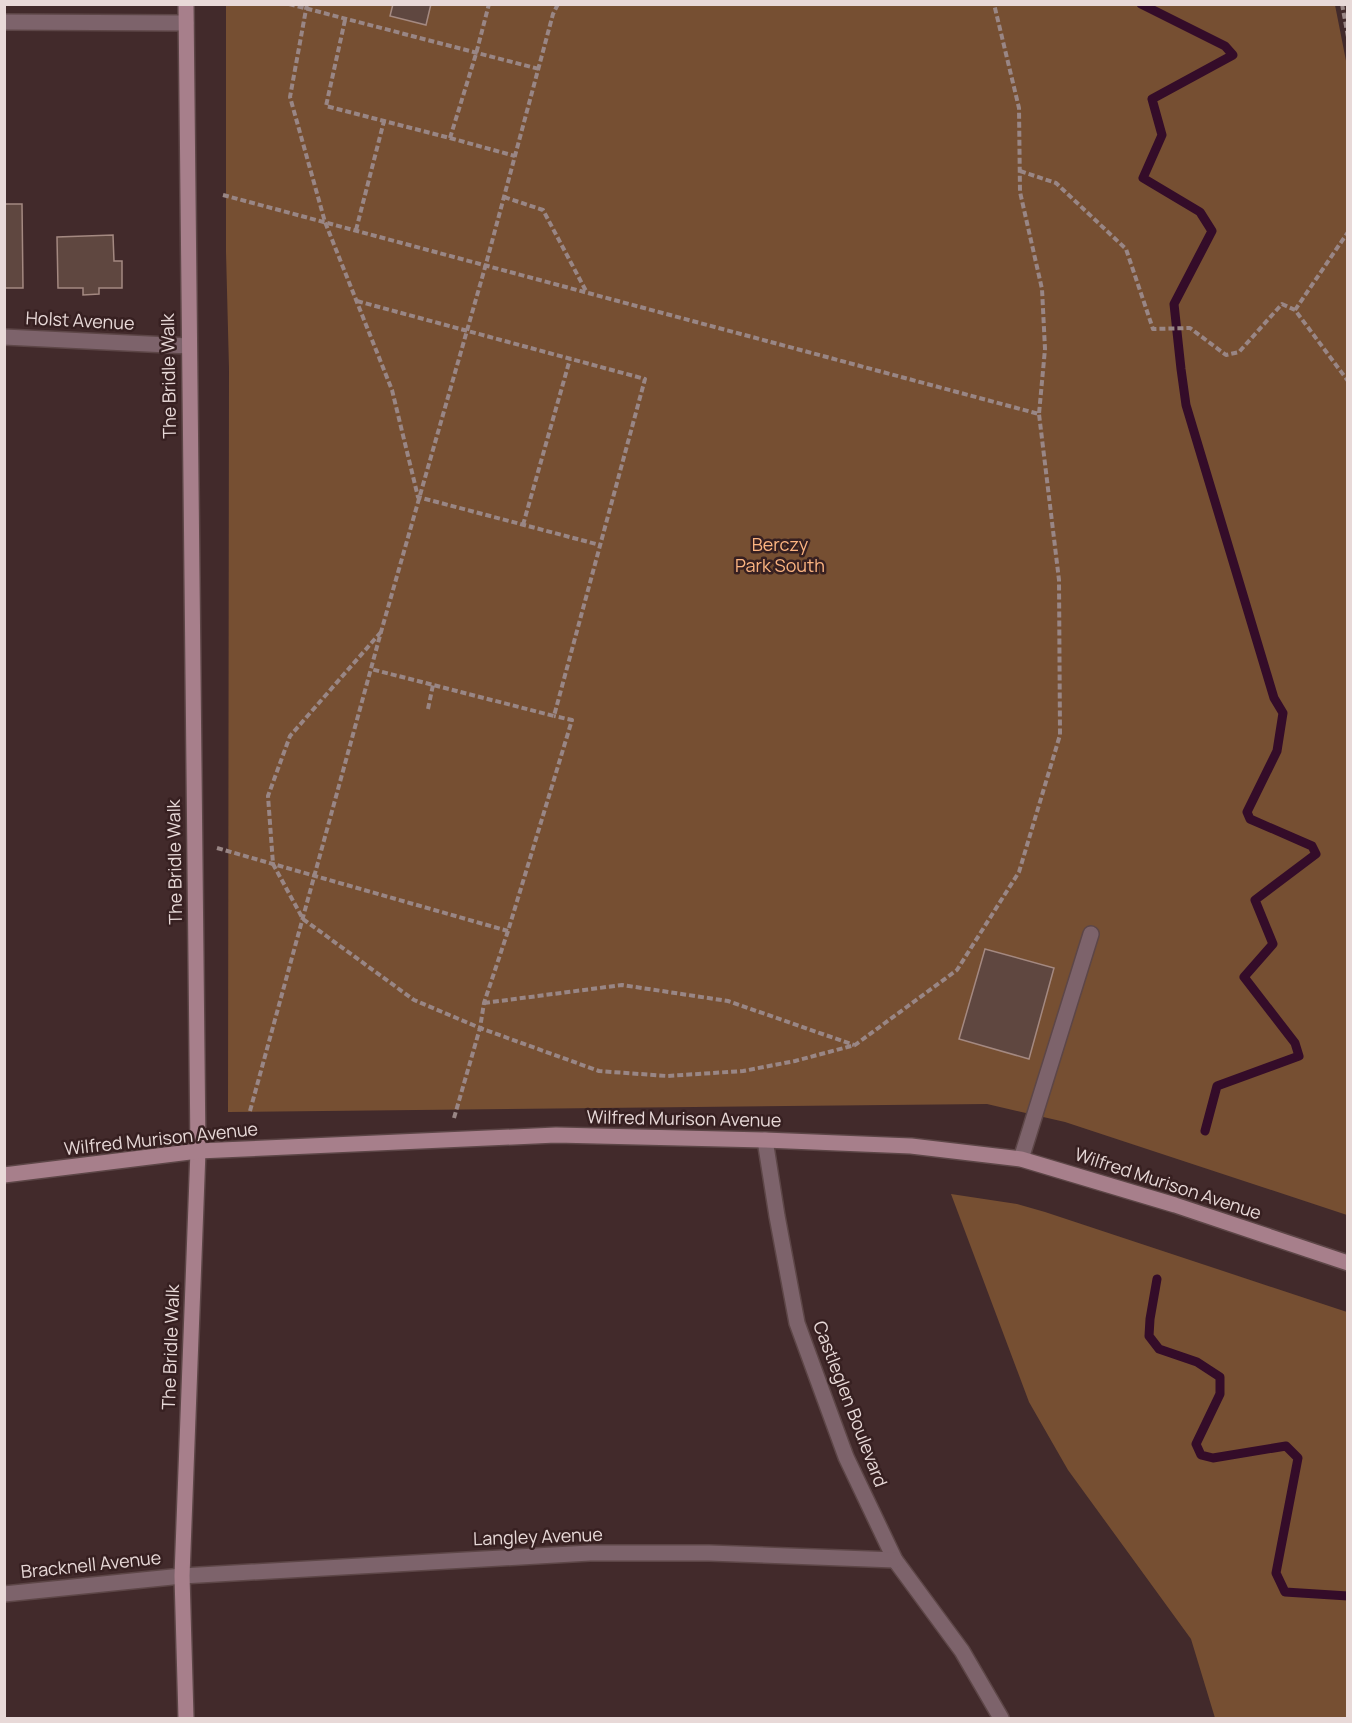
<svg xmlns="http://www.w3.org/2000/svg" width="1352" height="1723" font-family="Manrope,sans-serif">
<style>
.park{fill:#764f32}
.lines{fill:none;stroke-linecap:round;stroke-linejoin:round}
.stream{stroke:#340c29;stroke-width:9}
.building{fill:#5f4740;stroke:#a48981;stroke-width:1.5}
.lane-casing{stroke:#5d4647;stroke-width:18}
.street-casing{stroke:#5d4647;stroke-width:18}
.secondary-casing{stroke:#5d4647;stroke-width:18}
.path{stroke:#998685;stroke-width:4;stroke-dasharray:6 3;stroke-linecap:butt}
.lane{stroke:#7d636b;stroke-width:15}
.street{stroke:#7d636b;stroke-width:15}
.secondary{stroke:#a77f8b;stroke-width:15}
.labels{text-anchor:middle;stroke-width:5;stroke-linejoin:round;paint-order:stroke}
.street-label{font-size:18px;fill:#e8d9d8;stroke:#372021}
.park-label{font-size:18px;fill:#fcb481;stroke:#372021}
</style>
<rect width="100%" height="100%" fill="#422a2b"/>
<!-- park -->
<g class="park">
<polygon points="226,5 1335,5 1348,71 1347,1215 1065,1122 987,1104 228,1112 229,368 226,252"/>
<polygon points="951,1194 1017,1204 1045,1212 1347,1312 1347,1718 1215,1718 1191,1639 1068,1470 1029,1402"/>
</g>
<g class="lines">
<!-- stream -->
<g class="stream">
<polyline points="1141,4 1225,46 1233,55 1152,99 1162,135 1143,178 1200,212 1212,231 1174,304 1181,369 1186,405 1274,698 1283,713 1277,751 1247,812 1250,819 1312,846 1316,854 1255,900 1273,944 1244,977 1295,1043 1299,1056 1217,1086 1205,1131"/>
<polyline points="1157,1279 1150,1319 1149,1336 1159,1349 1197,1362 1220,1377 1220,1394 1196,1444 1201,1455 1213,1458 1286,1446 1298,1458 1276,1573 1285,1592 1348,1596"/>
</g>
</g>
<!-- building -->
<g class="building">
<polygon points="393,4 431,4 426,25 390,16"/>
<polygon points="4,204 22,204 23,288 4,288"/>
<polygon points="113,235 114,261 122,261 122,288 99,288 99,294 83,295 83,288 58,288 57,237"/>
<polygon points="985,949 1054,968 1029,1059 959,1039"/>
</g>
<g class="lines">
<!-- lane casing -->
<g class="lane-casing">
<polyline id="lane" points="1021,1159 1091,934"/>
</g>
<!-- street casing -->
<g class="street-casing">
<g id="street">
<polyline points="4,22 186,23"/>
<polyline points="4,337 189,346"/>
<polyline points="765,1140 777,1216 797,1323 846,1457 895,1560 962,1651 1001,1718"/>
<polyline points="4,1594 182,1576 590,1553 709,1553 895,1560"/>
</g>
</g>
<!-- secondary casing -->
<g class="secondary-casing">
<g id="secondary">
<polyline points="186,4 198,1151 182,1576 186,1718"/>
<polyline points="4,1175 198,1151 556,1135 765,1140 911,1146 1021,1159 1175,1205 1348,1263"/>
</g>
</g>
<!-- path -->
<g class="path">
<polyline points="289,4 539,69"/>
<polyline points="307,4 290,97 325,222 392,390 418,497 600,545"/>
<polyline points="1342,4 1348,37"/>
<polyline points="345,20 326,106 450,138 476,54 489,4"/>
<polyline points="450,138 515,156"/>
<polyline points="1020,171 1056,183 1126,249 1153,329 1190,328 1226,355 1239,352 1282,304 1295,310 1348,381"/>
<polyline points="223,195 1039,414 1045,349 1042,289 1020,192 1019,108 994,4"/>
<polyline points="504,197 543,210 586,291"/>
<polyline points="356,230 384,121"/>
<polyline points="357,301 645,379 554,716 371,669"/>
<polyline points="1295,310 1348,232"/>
<polyline points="523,525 570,359"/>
<polyline points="381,632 290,736 268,796 273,864 303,919 414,1000 480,1028 599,1071 667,1076 743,1071 795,1061 855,1045 957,970 1019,872 1060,735 1059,580 1039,414"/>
<polyline points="428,709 433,685"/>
<polyline points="217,848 508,931"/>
<polyline points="484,1003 622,985 728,1001 854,1045"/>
<polyline points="250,1111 381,632 486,264 553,14 558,4"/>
<polyline points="454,1118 480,1028 484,1003 508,931 572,720 554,716"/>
</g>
<!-- lane -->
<use href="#lane" class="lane"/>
<!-- street -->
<use href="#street" class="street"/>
<!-- secondary -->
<use href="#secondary" class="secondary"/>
</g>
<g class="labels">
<!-- street labels -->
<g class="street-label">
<text transform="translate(80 321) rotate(3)" y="6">Holst Avenue</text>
<text transform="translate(169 376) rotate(-91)" y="6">The Bridle Walk</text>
<text transform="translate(175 862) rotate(-91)" y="6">The Bridle Walk</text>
<text transform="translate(684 1119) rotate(1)" y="6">Wilfred Murison Avenue</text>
<text transform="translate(161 1139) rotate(-6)" y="6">Wilfred Murison Avenue</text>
<text transform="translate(1168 1184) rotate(18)" y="6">Wilfred Murison Avenue</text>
<text transform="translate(171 1347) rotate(-88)" y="6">The Bridle Walk</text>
<text transform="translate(850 1404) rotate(69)" y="6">Castleglen Boulevard</text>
<text transform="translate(538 1537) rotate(-2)" y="6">Langley Avenue</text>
<text transform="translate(91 1565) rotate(-6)" y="6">Bracknell Avenue</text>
</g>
<!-- park labels -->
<g class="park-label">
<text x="780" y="551">Berczy<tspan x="780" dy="21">Park South</tspan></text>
</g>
</g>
<!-- border -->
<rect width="1352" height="1723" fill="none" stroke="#e8d9d8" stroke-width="12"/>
</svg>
